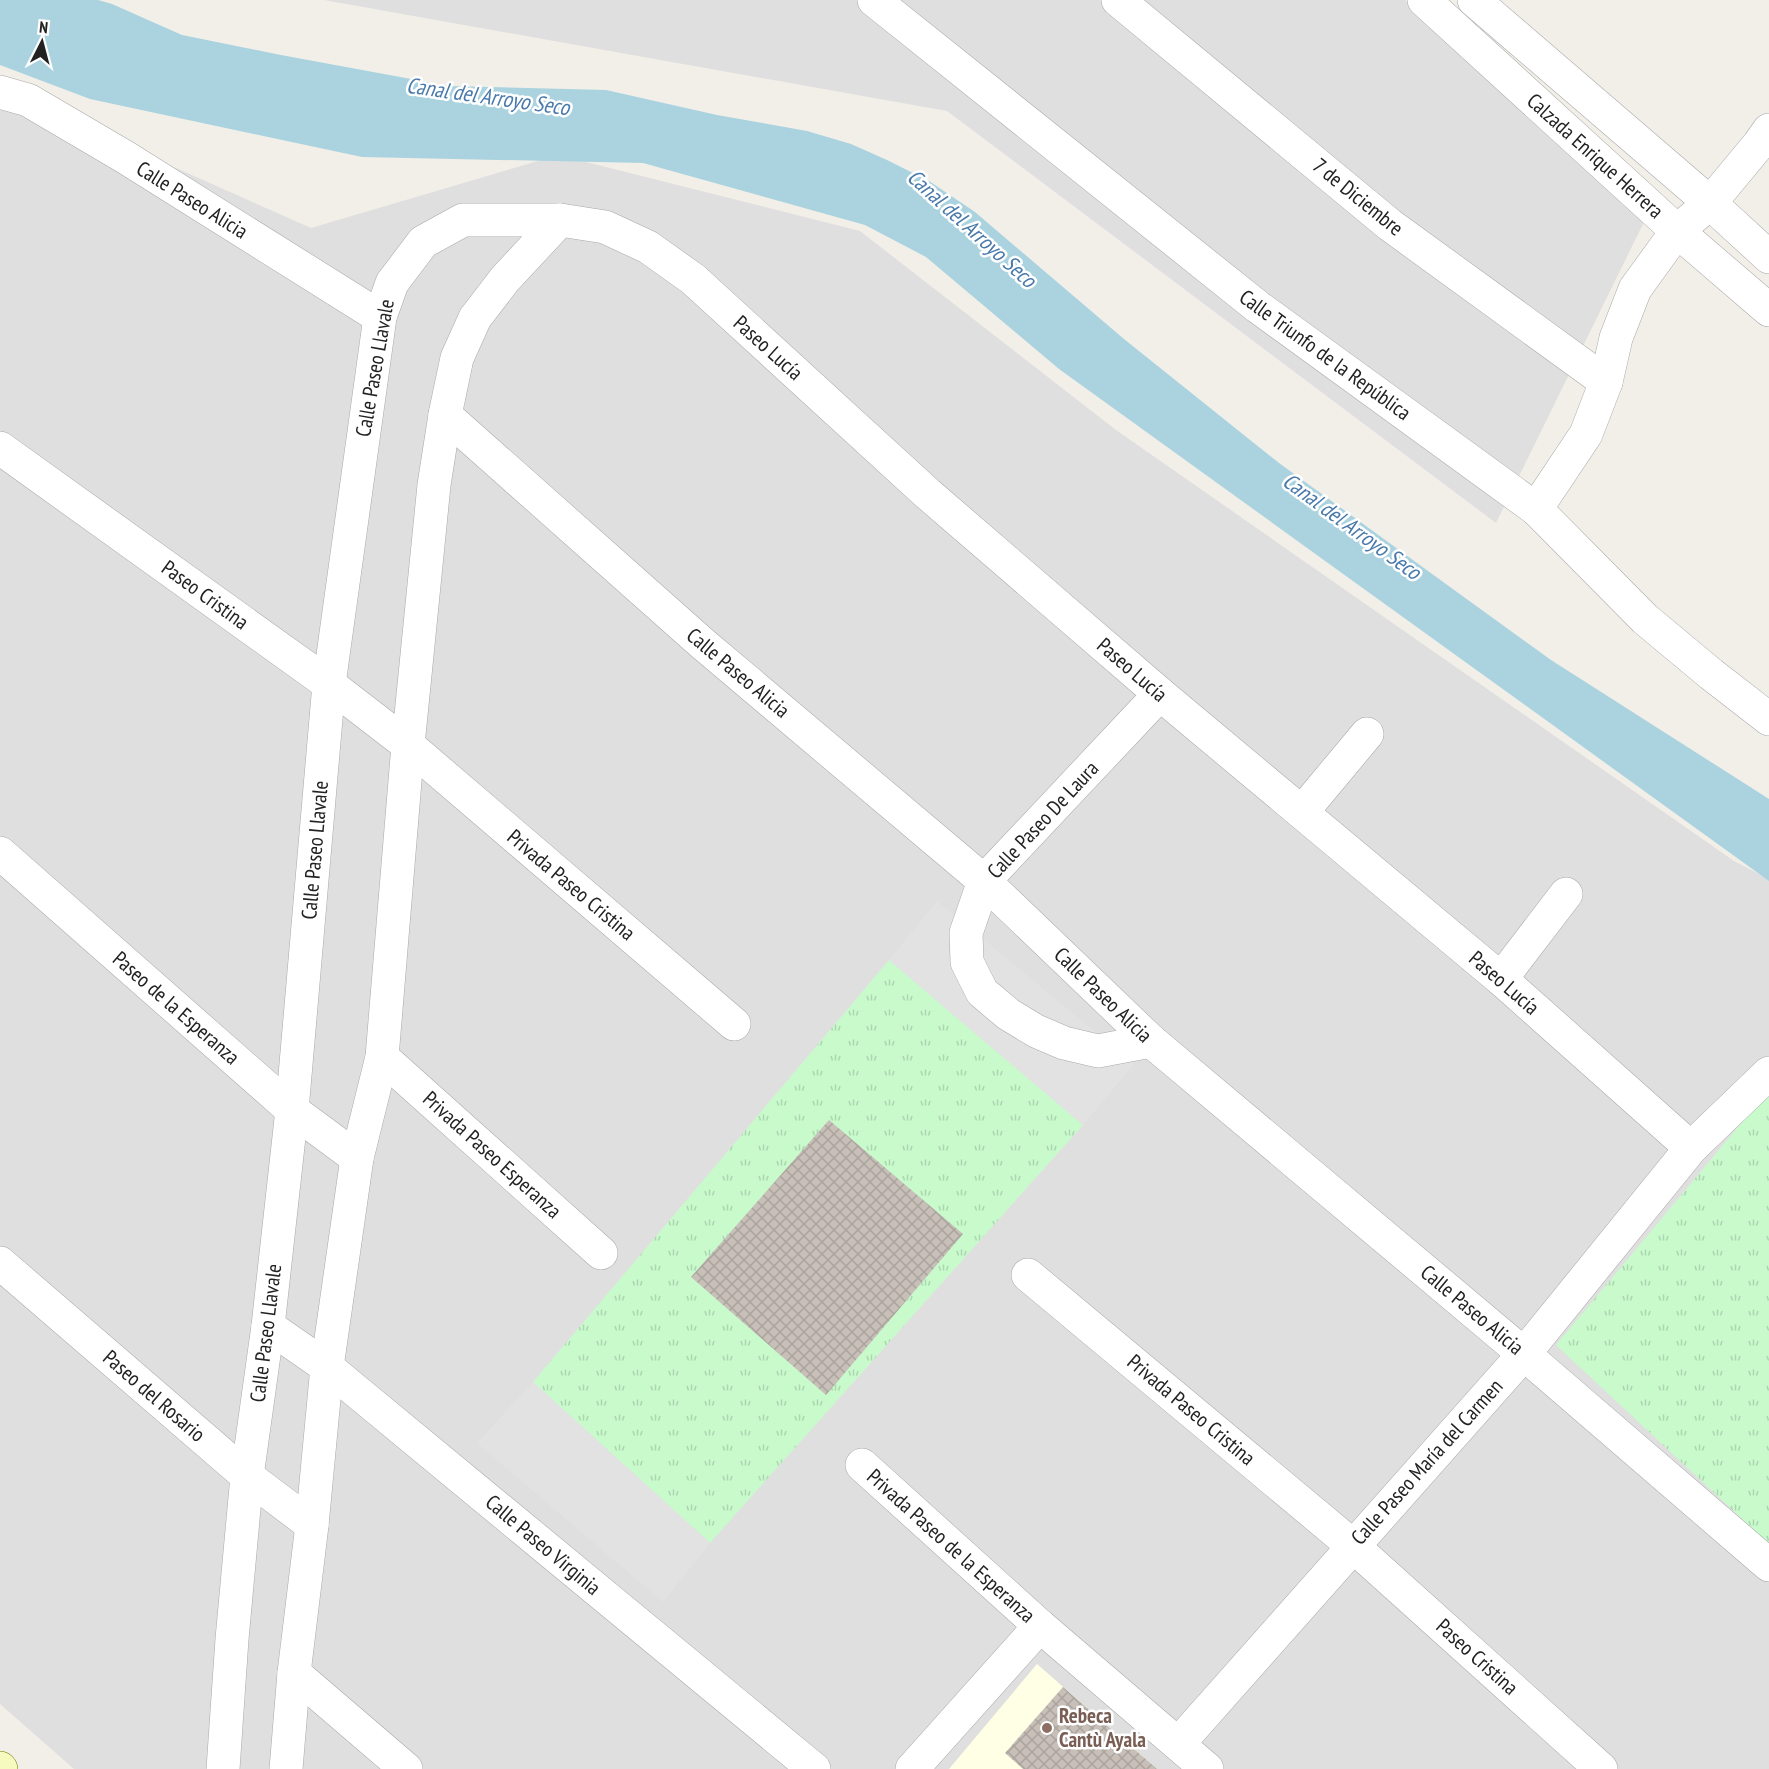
<svg xmlns="http://www.w3.org/2000/svg" width="1769" height="1769" font-family="'PT Sans Narrow',sans-serif">
<style>
.residential{fill:#e0dfdf}
.education{fill:#ffffe5}
.park{fill:url(#park-tufts)}
.parking{fill:#e2e2e2}
.water{fill:#aad3df}
.building{fill:url(#building-cross-hatch)}
.lines{fill:none;stroke-linecap:round;stroke-linejoin:round}
.street-casing{stroke:#a9a9a9;stroke-width:34}
.secondary-casing{stroke:#707d05;stroke-width:34}
.street{stroke:#fff;stroke-width:33}
.secondary{stroke:#f7fabf;stroke-width:33}
.education-dot{fill:#8d6e63;stroke:#fff;stroke-width:2}
.labels{text-anchor:middle;stroke-width:5;stroke-linejoin:round;paint-order:stroke}
.street-label{font-size:21px;fill:#222;stroke:#fff}
.education-label{font-size:21px;font-weight:bold;fill:#785e54;stroke:#fff;text-anchor:start}
.water-label{font-size:22px;font-style:italic;fill:#4a7aab;stroke:#fff}
</style>
<defs>
<pattern id="park-tufts" width="24" height="20" patternUnits="userSpaceOnUse" patternTransform="scale(1.5)"><rect width="24" height="20" fill="#c8facc"/><path d="M3 7l-1-3M5 7V3M7 7l1-3M15 17l-1-3M17 17v-4M19 17l1-3" fill="none" stroke="#acd6af"/></pattern>
<pattern id="building-cross-hatch" width="8" height="8" patternUnits="userSpaceOnUse" patternTransform="scale(1.5)"><rect width="8" height="8" fill="#c7bfb8"/><path d="M0 0l8 8M0 8l8-8" fill="none" stroke="#aba49e"/></pattern>
</defs>
<rect width="100%" height="100%" fill="#f2efe9"/>
<!-- residential -->
<g class="residential">
<polygon points="324,0 1405,0 1644,222 1496,523 947,111"/>
<polygon points="0,90 311,228 558,155 860,231 1116,430 1734,861 1769,879 1769,1769 74,1769 0,1704"/>
</g>
<!-- education -->
<polygon class="education" points="1037,1664 1157,1769 949,1769"/>
<!-- park -->
<g class="park">
<polygon points="889,960 1083,1125 710,1543 533,1382"/>
<polygon points="1769,1090 1769,1544 1556,1345"/>
</g>
<!-- parking -->
<g class="parking">
<polygon points="937,901 1134,1064 1083,1125 889,960"/>
<polygon points="533,1382 710,1543 663,1602 477,1443"/>
</g>
<!-- water -->
<polygon class="water" points="0,0 98,0 112,4 182,35 281,55 449,86 606,90 717,115 807,131 851,144 887,160 929,181 975,212 1124,339 1279,463 1551,660 1769,799 1769,881 1059,369 926,257 865,225 643,163 362,157 90,99 0,65"/>
<!-- building -->
<g class="building">
<polygon points="829,1120 963,1234 826,1395 691,1277"/>
<polygon points="1063,1687 1157,1769 1023,1769 1005,1753"/>
</g>
<g class="lines">
<!-- street casing -->
<g class="street-casing">
<g id="street">
<polyline points="874,0 1258,307 1536,509 1645,619 1711,674 1769,719"/>
<polyline points="1118,0 1390,225 1606,382"/>
<polyline points="1424,0 1677,231 1769,310"/>
<polyline points="1474,0 1710,203 1769,257"/>
<polyline points="0,92 28,100 125,157 380,317"/>
<polyline points="445,415 703,644 984,881 1151,1041 1524,1354 1769,1565"/>
<polyline points="0,448 329,684 408,745 734,1024"/>
<polyline points="1536,509 1586,434 1606,382 1616,338 1635,289 1677,231 1710,203 1759,144 1769,130"/>
<polyline points="1302,812 1367,734"/>
<polyline points="0,853 292,1110 357,1158"/>
<polyline points="1501,979 1566,894"/>
<polyline points="1151,1041 1098,1051 1064,1043 1036,1031 1008,1014 982,992 967,962 966,933 984,881 1160,694"/>
<polyline points="382,1057 601,1253"/>
<polyline points="0,1263 247,1476 312,1525"/>
<polyline points="1028,1275 1353,1546 1601,1769"/>
<polyline points="268,1326 327,1367 814,1769"/>
<polyline points="862,1465 1040,1626 1207,1769"/>
<polyline points="294,1673 406,1769"/>
<polyline points="1179,1743 1524,1354 1691,1148 1769,1073"/>
<polyline points="223,1769 232,1639 247,1476 268,1326 292,1110 329,684 380,317 392,283 423,242 463,220 560,220 605,227 648,247 693,279 928,494 1160,694 1501,979 1691,1148"/>
<polyline points="286,1769 294,1673 312,1525 327,1367 357,1158 382,1057 408,745 434,485 445,415 457,358 475,318 505,279 560,220"/>
<polyline points="912,1769 1040,1626"/>
</g>
</g>
<!-- secondary casing -->
<g class="secondary-casing">
<polyline id="secondary" points="0,1768 1,1769"/>
</g>
<!-- street -->
<use href="#street" class="street"/>
<!-- secondary -->
<use href="#secondary" class="secondary"/>
</g>
<!-- markers -->
<circle class="education-dot" cx="1047" cy="1728" r="6"/>
<g class="labels">
<!-- street labels -->
<g class="street-label">
<text transform="translate(1595 156) rotate(42)" y="7">Calzada Enrique Herrera</text>
<text transform="translate(1358 197) rotate(39)" y="7">7 de Diciembre</text>
<text transform="translate(192 200) rotate(32)" y="7">Calle Paseo Alicia</text>
<text transform="translate(768 348) rotate(42)" y="7">Paseo Lucía</text>
<text transform="translate(1325 355) rotate(36)" y="7">Calle Triunfo de la República</text>
<text transform="translate(375 368) rotate(-80)" y="7">Calle Paseo Llavale</text>
<text transform="translate(205 595) rotate(36)" y="7">Paseo Cristina</text>
<text transform="translate(1132 670) rotate(41)" y="7">Paseo Lucía</text>
<text transform="translate(738 673) rotate(40)" y="7">Calle Paseo Alicia</text>
<text transform="translate(1043 820) rotate(-47)" y="7">Calle Paseo De Laura</text>
<text transform="translate(315 850) rotate(-85)" y="7">Calle Paseo Llavale</text>
<text transform="translate(571 885) rotate(40)" y="7">Privada Paseo Cristina</text>
<text transform="translate(1504 983) rotate(41)" y="7">Paseo Lucía</text>
<text transform="translate(1103 995) rotate(44)" y="7">Calle Paseo Alicia</text>
<text transform="translate(176 1008) rotate(41)" y="7">Paseo de la Esperanza</text>
<text transform="translate(492 1155) rotate(42)" y="7">Privada Paseo Esperanza</text>
<text transform="translate(1472 1310) rotate(40)" y="7">Calle Paseo Alicia</text>
<text transform="translate(266 1333) rotate(-83)" y="7">Calle Paseo Llavale</text>
<text transform="translate(154 1396) rotate(41)" y="7">Paseo del Rosario</text>
<text transform="translate(1191 1410) rotate(40)" y="7">Privada Paseo Cristina</text>
<text transform="translate(1427 1462) rotate(-48)" y="7">Calle Paseo María del Carmen</text>
<text transform="translate(543 1545) rotate(40)" y="7">Calle Paseo Virginia</text>
<text transform="translate(951 1546) rotate(42)" y="7">Privada Paseo de la Esperanza</text>
<text transform="translate(1477 1657) rotate(42)" y="7">Paseo Cristina</text>
</g>
<!-- education labels -->
<g class="education-label">
<text x="1059" y="1723">Rebeca<tspan x="1059" dy="24">Cantù Ayala</tspan></text>
</g>
<!-- water labels -->
<g class="water-label">
<text transform="translate(488 96) rotate(8)" y="8">Canal del Arroyo Seco</text>
<text transform="translate(972 228) rotate(42)" y="8">Canal del Arroyo Seco</text>
<text transform="translate(1352 526) rotate(36)" y="8">Canal del Arroyo Seco</text>
</g>
</g>
<!-- north arrow -->
<g transform="translate(42 42) rotate(6)" stroke="#ffffff" stroke-width="4.5" paint-order="stroke">
<path d="M0-4.5L10 22L0 15L-10 22Z" fill="#222222"/>
<text y="-9" font-size="16" font-weight="bold" text-anchor="middle" fill="#222222">N</text>
</g>
</svg>
